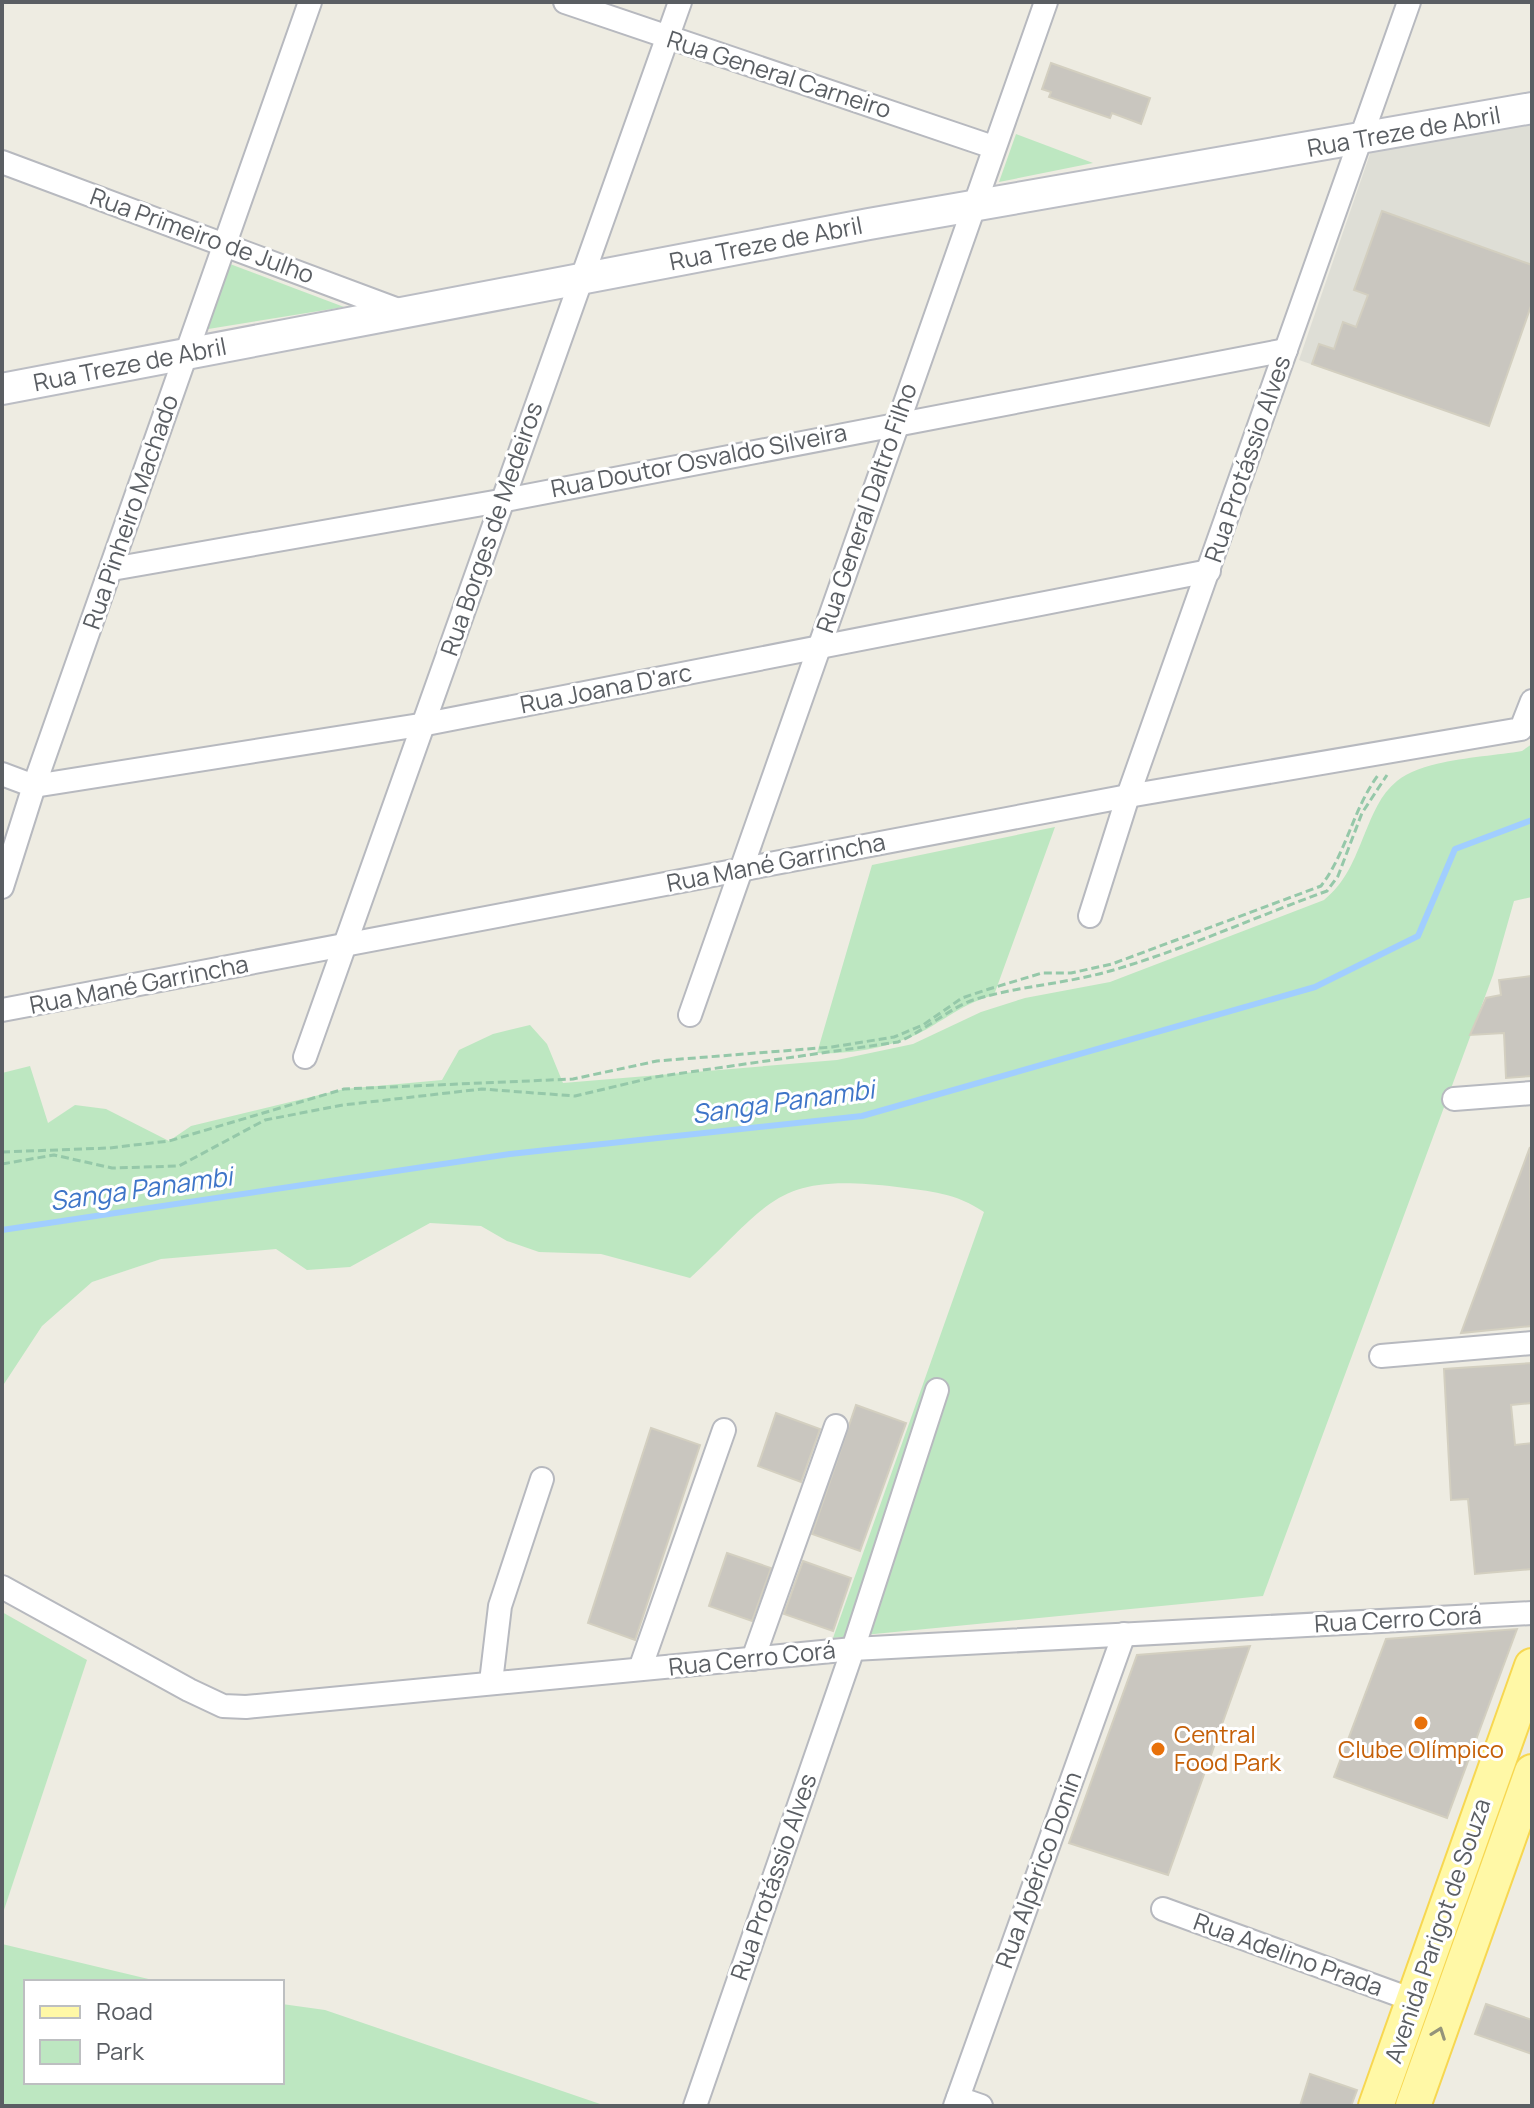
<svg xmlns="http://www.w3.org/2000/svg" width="1534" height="2108" font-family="Manrope,sans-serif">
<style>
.industrial{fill:#deded6}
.green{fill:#bde7c1}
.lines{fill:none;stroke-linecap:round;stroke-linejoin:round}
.stream{stroke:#a1ceff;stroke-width:6}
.building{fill:#c9c6bf;stroke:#d3cfc0;stroke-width:2}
.street-casing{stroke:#b7b9bf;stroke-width:26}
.secondary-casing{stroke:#bbbdc4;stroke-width:34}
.primary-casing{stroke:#f7d751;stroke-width:38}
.path{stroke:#95c8a9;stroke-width:3;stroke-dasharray:8 4;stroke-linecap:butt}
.street{stroke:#fff;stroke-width:22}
.secondary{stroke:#fff;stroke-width:30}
.primary{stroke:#fff8a6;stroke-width:34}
.oneway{stroke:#94947a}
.food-dot{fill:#e8710a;stroke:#fff;stroke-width:3}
.labels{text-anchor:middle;stroke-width:6;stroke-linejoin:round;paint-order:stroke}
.street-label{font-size:24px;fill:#5a5e63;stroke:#fff}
.food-label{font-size:24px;fill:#c56008;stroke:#fff;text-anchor:start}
.water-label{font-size:26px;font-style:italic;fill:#3e75c8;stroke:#fff}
</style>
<rect width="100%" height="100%" fill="#eeece2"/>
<!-- industrial -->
<polygon class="industrial" points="1532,120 1532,303 1489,426 1299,360 1371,151"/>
<!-- green -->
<g class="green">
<polygon points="1016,134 1093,163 999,182"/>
<polygon points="222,261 344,307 196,331"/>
<path d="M1532,744V897L1514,901L1493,975L1263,1596L833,1638L984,1212C956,1193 930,1191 897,1187C775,1172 772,1202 690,1278L601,1254L539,1252L507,1241L481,1226L430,1223L350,1267L307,1270L276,1249L161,1259L92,1282L42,1326L2,1387V1073L30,1066L48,1123L75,1105L106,1109L169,1141L191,1126L344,1089L442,1080L459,1050L493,1034L530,1025L547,1044L563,1083L837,1060L913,1044L981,1012L1025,998L1110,982L1324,900C1346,882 1354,860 1365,833C1373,814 1380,795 1397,781C1423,759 1488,757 1522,751Z"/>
<path d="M1055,827L994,995C968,1002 951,1015 927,1029C898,1046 851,1055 817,1053L872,865Z"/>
<polygon points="2,1612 87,1660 2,1916"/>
<polygon points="2,1944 161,1982 26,1982 26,2082 282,2082 282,2004 325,2010 606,2106 2,2106"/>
</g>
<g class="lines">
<!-- stream -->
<polyline class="stream" points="2,1230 510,1154 862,1116 1315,987 1418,936 1455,849 1532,820"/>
</g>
<!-- building -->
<g class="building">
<polygon points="1051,63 1150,98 1141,124 1112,113 1110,118 1049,97 1051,92 1042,89"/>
<polygon points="1382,211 1532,265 1532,303 1489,426 1312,364 1319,344 1334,349 1343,322 1356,327 1368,295 1354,290"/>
<polygon points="1532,976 1532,1076 1506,1078 1504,1033 1470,1035 1486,998 1501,995 1499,980"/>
<polygon points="1530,1147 1532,1326 1461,1333"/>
<polygon points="1532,1363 1532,1403 1511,1405 1515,1445 1532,1443 1532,1569 1475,1574 1468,1499 1451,1500 1444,1369"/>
<polygon points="856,1405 906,1423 860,1551 812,1534"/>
<polygon points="776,1413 820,1429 801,1482 758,1466"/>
<polygon points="651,1428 700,1445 635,1640 588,1623"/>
<polygon points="727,1553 771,1568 752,1621 709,1606"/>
<polygon points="803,1561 851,1578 833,1631 784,1614"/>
<polygon points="1517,1629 1447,1818 1334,1777 1386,1639"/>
<polygon points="1250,1646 1168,1875 1069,1843 1137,1655"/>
<polygon points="1486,2004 1532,2020 1532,2054 1475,2034"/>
<polygon points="1310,2074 1357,2090 1351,2106 1300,2106"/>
</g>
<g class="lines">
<!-- street casing -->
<g class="street-casing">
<g id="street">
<polyline points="565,2 993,147"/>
<polyline points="2,162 401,311"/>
<polyline points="112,569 500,501 1286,350"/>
<polyline points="2,774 34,786 426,724 1209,571"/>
<polyline points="2,887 34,786 310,2"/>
<polyline points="1090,916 1128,796 1409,2"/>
<polyline points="2,1010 1128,796 1521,729 1532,701"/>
<polyline points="690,1015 1046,2"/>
<polyline points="305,1057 680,2"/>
<polyline points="1454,1099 1532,1093"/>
<polyline points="1381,1356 1532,1343"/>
<polyline points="2,1587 189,1690 223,1706 246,1707 853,1649 1532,1613"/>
<polyline points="753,1659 836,1426"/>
<polyline points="640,1669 724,1430"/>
<polyline points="491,1682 500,1606 542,1479"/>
<polyline points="1163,1909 1413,2000"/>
<polyline points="958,2098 981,2106"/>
<polyline points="695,2106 853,1649 937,1390"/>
<polyline points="955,2106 1124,1634"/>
</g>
</g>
<!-- secondary casing -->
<g class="secondary-casing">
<polyline id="secondary" points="2,389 869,224 1532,108"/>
</g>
<!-- primary casing -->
<g class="primary-casing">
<g id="primary">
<polyline points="1376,2106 1532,1666"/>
<polyline points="1413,2106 1532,1772"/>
</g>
</g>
<!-- path -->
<g class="path">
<path d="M2,1152L109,1148L169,1141L344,1089L573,1079L657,1061L832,1047L894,1037L923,1025L962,998L989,989L1042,973H1071L1112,964L1321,886C1347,852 1353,808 1379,774"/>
<path d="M2,1164L54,1155L112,1168L179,1166L265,1120L343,1105L482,1089L575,1096L655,1077L898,1042C924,1031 950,1008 973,1000C1018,986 1065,984 1110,971C1183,950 1255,917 1327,891L1338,876L1362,813L1387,775"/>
</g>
<!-- street -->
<use href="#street" class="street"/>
<!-- secondary -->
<use href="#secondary" class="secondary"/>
<!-- primary -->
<use href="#primary" class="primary"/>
</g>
<!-- one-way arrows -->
<defs><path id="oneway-chevron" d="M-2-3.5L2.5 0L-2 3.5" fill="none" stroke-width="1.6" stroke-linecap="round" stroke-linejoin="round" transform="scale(2)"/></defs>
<use class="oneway" href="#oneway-chevron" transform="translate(1439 2033) rotate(-70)"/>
<!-- markers -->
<g class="food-dot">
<circle cx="1421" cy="1723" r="8"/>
<circle cx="1158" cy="1749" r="8"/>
</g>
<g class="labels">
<!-- street labels -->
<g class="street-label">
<text transform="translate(779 75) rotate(18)" y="8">Rua General Carneiro</text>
<text transform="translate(1404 132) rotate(-10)" y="8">Rua Treze de Abril</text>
<text transform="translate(202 236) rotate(20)" y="8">Rua Primeiro de Julho</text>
<text transform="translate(766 244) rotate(-11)" y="8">Rua Treze de Abril</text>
<text transform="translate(130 365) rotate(-11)" y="8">Rua Treze de Abril</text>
<text transform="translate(1248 459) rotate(-71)" y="8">Rua Protássio Alves</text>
<text transform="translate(699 461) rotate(-11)" y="8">Rua Doutor Osvaldo Silveira</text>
<text transform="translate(867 508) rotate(-71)" y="8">Rua General Daltro Filho</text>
<text transform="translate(131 512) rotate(-71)" y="8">Rua Pinheiro Machado</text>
<text transform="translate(492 529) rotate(-71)" y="8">Rua Borges de Medeiros</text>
<text transform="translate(606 689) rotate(-11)" y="8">Rua Joana D'arc</text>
<text transform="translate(776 863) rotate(-11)" y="8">Rua Mané Garrincha</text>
<text transform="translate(139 985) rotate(-11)" y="8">Rua Mané Garrincha</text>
<text transform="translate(1398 1620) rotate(-3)" y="8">Rua Cerro Corá</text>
<text transform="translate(752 1659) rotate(-6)" y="8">Rua Cerro Corá</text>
<text transform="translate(1039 1870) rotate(-70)" y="8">Rua Alpérico Donin</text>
<text transform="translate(774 1877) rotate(-71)" y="8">Rua Protássio Alves</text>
<text transform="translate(1438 1931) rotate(-71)" y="8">Avenida Parigot de Souza</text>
<text transform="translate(1288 1955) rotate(20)" y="8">Rua Adelino Prada</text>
</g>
<!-- food labels -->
<g class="food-label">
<text x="1174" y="1743">Central<tspan x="1174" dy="28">Food Park</tspan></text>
<text x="1421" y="1758" text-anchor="middle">Clube Olímpico</text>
</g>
<!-- water labels -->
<g class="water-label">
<text transform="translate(783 1102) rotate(-8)" y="9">Sanga Panambi</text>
<text transform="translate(141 1189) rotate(-8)" y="9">Sanga Panambi</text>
</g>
</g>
<!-- border -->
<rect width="1534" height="2108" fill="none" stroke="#5a5e63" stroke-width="8"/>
<!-- legend -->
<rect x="24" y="1980" width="260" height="104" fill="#ffffff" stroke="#bdbfc1" stroke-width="2"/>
<rect x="40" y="2006" width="40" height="12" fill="#fff8a6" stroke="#bdbfc1" stroke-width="2"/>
<text x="96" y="2020" font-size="24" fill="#5a5e63">Road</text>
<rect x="40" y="2040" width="40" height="24" fill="#bde7c1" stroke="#bdbfc1" stroke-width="2"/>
<text x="96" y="2060" font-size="24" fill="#5a5e63">Park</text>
</svg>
